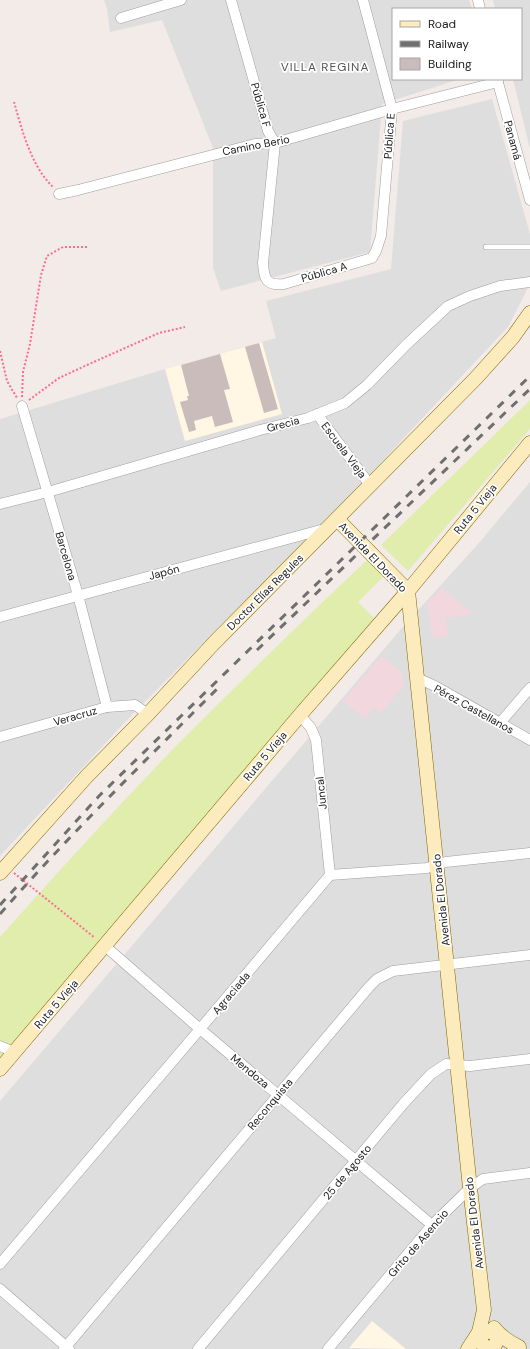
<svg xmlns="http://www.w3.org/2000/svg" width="530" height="1349" font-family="'DM Sans',sans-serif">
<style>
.residential{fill:#dfdedf}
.commercial{fill:#f2d7df}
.education{fill:#fff7e4}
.grass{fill:#e0edad}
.building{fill:#cabcbb}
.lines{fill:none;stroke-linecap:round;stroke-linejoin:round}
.lane-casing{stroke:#9e9e9e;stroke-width:6}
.street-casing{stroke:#9e9e9e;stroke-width:11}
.secondary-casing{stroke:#806701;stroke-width:15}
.path{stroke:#fe6c8a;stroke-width:2;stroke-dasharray:2 2;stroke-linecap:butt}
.lane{stroke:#fff;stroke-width:5}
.street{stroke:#fff;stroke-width:10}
.secondary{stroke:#fcebbc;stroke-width:14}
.rail{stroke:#6f6f6f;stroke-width:3;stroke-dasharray:8 8;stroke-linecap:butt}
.labels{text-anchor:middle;stroke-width:3.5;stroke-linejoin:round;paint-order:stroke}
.street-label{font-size:11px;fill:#212121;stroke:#fff}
.neighbourhood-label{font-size:12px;letter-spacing:1px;fill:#545454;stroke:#fff}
</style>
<rect width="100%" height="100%" fill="#f2ebe8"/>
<!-- residential -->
<g class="residential">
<polygon points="104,0 469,0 472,9 393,9 393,79 460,79 382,104 370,252 221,291 213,268 213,148 162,20 110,32 107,9"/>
<polygon points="493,0 530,0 530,149 513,79 521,79 521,9 495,9"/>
<polygon points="492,99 530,234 530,282 528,288 508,327 370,474 128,719 0,856 0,419 165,369 276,338 266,301 391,269 403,121"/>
<polygon points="530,482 530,1349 0,1349 0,1101 401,629 478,544"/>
</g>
<!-- commercial -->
<g class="commercial">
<polygon points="442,588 474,614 445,618 449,636 433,638 427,603"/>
<polygon points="382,656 402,673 404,685 381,713 374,707 365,718 343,701"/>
</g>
<!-- education -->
<g class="education">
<polygon points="262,342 282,414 185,441 165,369"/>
<polygon points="372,1321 406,1349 349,1348"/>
</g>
<!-- grass -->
<g class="grass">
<polygon points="530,400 530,429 408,571 381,545"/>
<path d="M367,560L384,576L358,602L374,618L0,1066V937C58,872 116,808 176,746C239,683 302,621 367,560Z"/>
</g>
<!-- building -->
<g class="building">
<polygon points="259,343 278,409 264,413 245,347"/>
<polygon points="220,354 230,389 224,390 233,422 215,427 212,416 194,421 196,430 189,432 180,402 188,400 187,396 189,396 181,365"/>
</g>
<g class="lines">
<!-- lane casing -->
<g class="lane-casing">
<polyline id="lane" points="486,247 530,247"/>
</g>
<!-- street casing -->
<g class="street-casing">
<g id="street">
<path d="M231,0L268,131L275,143L263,263C264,279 266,286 284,284L372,258L376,251L381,236L392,109L363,0"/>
<polyline points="478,0 480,9"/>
<polyline points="121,18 181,0"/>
<polyline points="497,79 530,200"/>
<polyline points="59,194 78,190 255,144 275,143 392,109 498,82"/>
<polyline points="22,406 78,595 107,707"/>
<polyline points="317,414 370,485"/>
<polyline points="0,504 48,492 260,430 308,418 345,403 367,385 406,345 448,306 470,296 500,286 530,282"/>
<polyline points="0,617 328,528"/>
<polyline points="417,678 435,686 530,740"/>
<polyline points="300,715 311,728 316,740 330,875"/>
<polyline points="500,723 530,688"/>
<polyline points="0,737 107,707 135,705 148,714"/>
<polyline points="105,946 200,1029 432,1225"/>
<polyline points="0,1046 14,1052"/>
<polyline points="0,1264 200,1029 330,875 427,868 446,862 530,853"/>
<polyline points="0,1289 69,1349"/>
<polyline points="64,1349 369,987 377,979 393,971 530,955"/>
<polyline points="198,1349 404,1103 431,1074 446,1064 470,1066 530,1059"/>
<polyline points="328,1349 432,1225 470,1188 483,1179 530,1173"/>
</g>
</g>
<!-- secondary casing -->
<g class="secondary-casing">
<g id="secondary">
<polyline points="337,519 408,591 470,1188 484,1310 479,1332 468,1349"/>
<polyline points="0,873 87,776 148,714 214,643 476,378 513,337 530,313"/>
<polyline points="0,1069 300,715 408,591 530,443"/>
<path d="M494,1328C501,1337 509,1342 519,1347"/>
<polyline points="486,1349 480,1340 479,1332 486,1331 498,1334 496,1343 493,1348"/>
</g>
</g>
<!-- path -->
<g class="path">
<path d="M14,102C22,130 31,166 53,187"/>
<polyline points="0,351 7,381 17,398"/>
<polyline points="22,397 23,372 30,344 41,275 47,256 63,247 88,247"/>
<polyline points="29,400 59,378 87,365 159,333 185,327"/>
<polyline points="14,873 95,938"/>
</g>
<!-- lane -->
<use href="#lane" class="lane"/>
<!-- street -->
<use href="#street" class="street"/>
<!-- secondary -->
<use href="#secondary" class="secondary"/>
<!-- rail -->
<g class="rail">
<polyline points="257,650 530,389"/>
<polyline points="0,905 99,796 530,376"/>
<path d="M0,914C70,834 146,760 221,685"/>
</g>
</g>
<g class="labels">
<!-- street labels -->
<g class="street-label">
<text transform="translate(261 105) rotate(74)" y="4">Pública F</text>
<text transform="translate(389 136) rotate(-86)" y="4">Pública E</text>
<text transform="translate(513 140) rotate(75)" y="4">Panamá</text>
<text transform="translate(256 145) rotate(-11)" y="4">Camino Berio</text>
<text transform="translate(324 272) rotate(-16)" y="4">Pública A</text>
<text transform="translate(283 424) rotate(-15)" y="4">Grecia</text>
<text transform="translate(344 450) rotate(53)" y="4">Escuela Vieja</text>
<text transform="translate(475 509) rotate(-51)" y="4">Ruta 5 Vieja</text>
<text transform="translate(66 556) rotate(74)" y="4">Barcelona</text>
<text transform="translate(373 557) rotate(46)" y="4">Avenida El Dorado</text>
<text transform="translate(164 572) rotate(-15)" y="4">Japón</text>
<text transform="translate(265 592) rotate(-45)" y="4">Doctor Elías Regules</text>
<text transform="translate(474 709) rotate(29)" y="4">Pérez Castellanos</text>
<text transform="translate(75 716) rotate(-16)" y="4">Veracruz</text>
<text transform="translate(265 756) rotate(-50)" y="4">Ruta 5 Vieja</text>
<text transform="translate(321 793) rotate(-96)" y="4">Juncal</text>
<text transform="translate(441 900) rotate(-96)" y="4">Avenida El Dorado</text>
<text transform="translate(231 993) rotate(-50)" y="4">Agraciada</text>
<text transform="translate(56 1004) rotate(-49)" y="4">Ruta 5 Vieja</text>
<text transform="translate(250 1071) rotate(40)" y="4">Mendoza</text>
<text transform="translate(270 1104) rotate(-50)" y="4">Reconquista</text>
<text transform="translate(347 1172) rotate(-50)" y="4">25 de Agosto</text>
<text transform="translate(474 1223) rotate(-97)" y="4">Avenida El Dorado</text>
<text transform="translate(418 1243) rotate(-49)" y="4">Grito de Asencio</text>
</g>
<!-- neighbourhood labels -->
<g class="neighbourhood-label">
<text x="325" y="71">VILLA REGINA</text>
</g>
</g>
<!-- legend -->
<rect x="392" y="8" width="130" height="72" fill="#ffffff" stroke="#a6a6a6"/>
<rect x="400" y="21" width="20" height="6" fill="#fcebbc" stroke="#a6a6a6"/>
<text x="428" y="28" font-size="12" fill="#212121">Road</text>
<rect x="400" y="41" width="20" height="6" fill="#6f6f6f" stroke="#a6a6a6"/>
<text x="428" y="48" font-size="12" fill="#212121">Railway</text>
<rect x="400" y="58" width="20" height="12" fill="#cabcbb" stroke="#a6a6a6"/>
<text x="428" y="68" font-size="12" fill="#212121">Building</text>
</svg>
